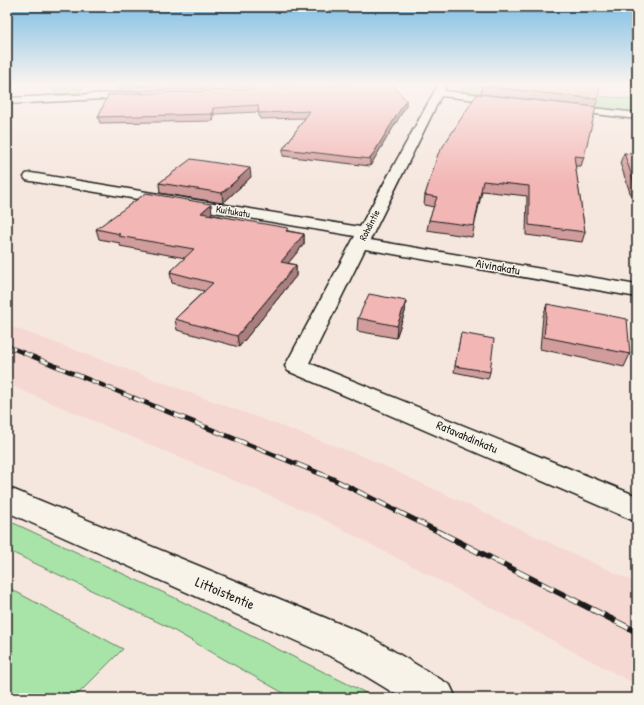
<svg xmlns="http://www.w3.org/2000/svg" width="644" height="705" font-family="'Patrick Hand',sans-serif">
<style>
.built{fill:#f5d8d2}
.green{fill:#a8e3a8;stroke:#628062}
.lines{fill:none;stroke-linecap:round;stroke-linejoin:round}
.minor-casing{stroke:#1c1c1c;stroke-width:3}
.tertiary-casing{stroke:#1c1c1c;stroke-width:3}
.minor{fill:#f7f3e8;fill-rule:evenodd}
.tertiary{fill:#f7f3e8;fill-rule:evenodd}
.rail-far2-casing{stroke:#1c1c1c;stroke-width:4.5}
.rail-far1-casing{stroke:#1c1c1c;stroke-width:5}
.rail-casing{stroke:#1c1c1c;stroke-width:6}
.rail-far2{stroke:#f7f3e8;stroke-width:3;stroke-dasharray:9;stroke-linecap:butt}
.rail-far1{stroke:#f7f3e8;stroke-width:3.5;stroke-dasharray:11;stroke-linecap:butt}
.rail{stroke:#f7f3e8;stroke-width:4.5;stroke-dasharray:14;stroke-linecap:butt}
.wall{fill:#d09d9c;stroke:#1c1c1c}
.shaded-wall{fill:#a97f7f;stroke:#1c1c1c}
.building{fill:#f2b6b5;stroke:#1c1c1c}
.labels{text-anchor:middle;stroke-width:3;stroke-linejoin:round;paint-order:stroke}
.far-street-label{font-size:10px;fill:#1c1c1c;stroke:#f7f3e8}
.street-label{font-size:12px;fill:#1c1c1c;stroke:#f7f3e8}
.near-street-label{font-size:14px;fill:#1c1c1c;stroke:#f7f3e8}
</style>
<rect width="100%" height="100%" fill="#f6e7de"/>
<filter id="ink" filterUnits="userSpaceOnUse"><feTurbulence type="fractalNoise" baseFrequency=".025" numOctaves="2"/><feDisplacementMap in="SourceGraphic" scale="8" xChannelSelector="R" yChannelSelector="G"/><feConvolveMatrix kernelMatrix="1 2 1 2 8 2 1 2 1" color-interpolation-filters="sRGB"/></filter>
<g filter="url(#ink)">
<!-- built -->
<polygon class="built" points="7,325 365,457 637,583 637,685 317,516 7,384"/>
<!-- green -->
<g class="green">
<polygon points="49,85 85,85 79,93 56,94"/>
<polygon points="465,85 494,85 637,100 637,112 462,92"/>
<polygon points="7,520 171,596 376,698 292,698 164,625 7,550"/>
<polygon points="7,587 123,649 74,698 7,698"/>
</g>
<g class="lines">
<!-- minor casing -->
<g class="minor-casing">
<g id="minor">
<polygon points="438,85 446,85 444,91 504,97 509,100 504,103 441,96 370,240 637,285 637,297 365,249 309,363 637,496 637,522 288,371 285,366 355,236 31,181 26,180 24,177 26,174 31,173 360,227"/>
<polygon points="137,92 141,93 142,95 141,97 7,104 7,98"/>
<polygon points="566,105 637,113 637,119 562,110 561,108"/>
</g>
</g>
<!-- tertiary casing -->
<g class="tertiary-casing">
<polygon id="tertiary" points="7,487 367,635 450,685 456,698 402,698 341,661 7,512"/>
</g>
<!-- minor -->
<use href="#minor" class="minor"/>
<!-- tertiary -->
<use href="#tertiary" class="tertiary"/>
<!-- rail-far2 casing -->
<g class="rail-far2-casing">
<polyline id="rail-far2" points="7,346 136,399"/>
</g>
<!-- rail-far1 casing -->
<g class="rail-far1-casing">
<polyline id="rail-far1" points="134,398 331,478 443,534"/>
</g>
<!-- rail casing -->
<g class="rail-casing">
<polyline id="rail" points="441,533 637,632"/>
</g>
<!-- rail-far2 -->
<use href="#rail-far2" class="rail-far2"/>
<!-- rail-far1 -->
<use href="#rail-far1" class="rail-far1"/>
<!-- rail -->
<use href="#rail" class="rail"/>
</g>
<!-- wall -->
<g class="wall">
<polygon points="121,85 291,85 119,92 117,86"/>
<polygon points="354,85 406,100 406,106 370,166 283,156 283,149 305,118 260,119 258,112 214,114 213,121 100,123 98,117"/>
<polygon points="482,86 598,99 595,107 481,94"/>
<polygon points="477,94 584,157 581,166 575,166 585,232 582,242 526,235 527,196 482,191 472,237 427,230 429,220 434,207 424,205 425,195"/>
<polygon points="624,153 637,155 637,213 620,163"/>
<polygon points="251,177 223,203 160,193 159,183"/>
<polygon points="212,213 211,214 289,231 304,234 304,244 288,263 296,265 296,276 239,347 177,330 175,319 204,291 172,283 170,272 185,258 120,246 120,243 99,239 96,229"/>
<polygon points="406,301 405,312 396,338 357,331 358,318"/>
<polygon points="547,304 630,354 624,367 540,349 543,316"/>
<polygon points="461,333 490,372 488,379 454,372"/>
</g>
<!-- shaded-wall -->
<g class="shaded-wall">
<polygon points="406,100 406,106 370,166 370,159"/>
<polygon points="213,108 214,114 213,121 212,114"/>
<polygon points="250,168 251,177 223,203 222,193"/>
<polygon points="211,204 212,213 202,222 201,213"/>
<polygon points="304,234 304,244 281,272 281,262"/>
<polygon points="296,265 296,276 239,347 237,336"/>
<polygon points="406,301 405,312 396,338 397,326"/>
</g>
<!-- building -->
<g class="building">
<polygon points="121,85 152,85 117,86"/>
<polygon points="354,85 392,85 406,100 370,159 283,149 310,111 259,113 258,105 213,108 212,114 98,117 108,95"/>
<polygon points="483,85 600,85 598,99 482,86"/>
<polygon points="477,94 596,107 584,157 574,156 585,232 529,225 529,186 483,181 474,226 429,220 437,197 425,195 438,154"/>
<polygon points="624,153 637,155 637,191"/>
<polygon points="191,159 250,168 222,193 159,183"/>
<polygon points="146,193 211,204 201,213 288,228 286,231 304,234 281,262 296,265 237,336 175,319 213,283 170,272 194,249 118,236 120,234 96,229"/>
<polygon points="369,294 406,301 397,326 358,318"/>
<polygon points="547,304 627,319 630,354 544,337"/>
<polygon points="461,333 494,339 490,372 455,366"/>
</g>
</g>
<!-- sky -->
<linearGradient id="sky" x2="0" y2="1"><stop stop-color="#7fbfe5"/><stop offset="0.46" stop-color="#fbf4f0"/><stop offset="1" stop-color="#fbf4f0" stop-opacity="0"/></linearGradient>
<rect width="644" height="183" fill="url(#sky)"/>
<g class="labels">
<!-- far-street labels -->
<g class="far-street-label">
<text transform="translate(233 211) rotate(9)" y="4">Kuitukatu</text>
<text transform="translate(369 225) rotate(-63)" y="4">Rohdintie</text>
</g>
<!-- street labels -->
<g class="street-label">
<text transform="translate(498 267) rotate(10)" y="4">Aivinakatu</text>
<text transform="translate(467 437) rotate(23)" y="4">Ratavahdinkatu</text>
</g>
<!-- near-street labels -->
<g class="near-street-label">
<text transform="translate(225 593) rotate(23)" y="5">Littoistentie</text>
</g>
</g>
<!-- margin -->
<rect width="644" height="705" fill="none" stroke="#f7f3e8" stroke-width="24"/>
<rect x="12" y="12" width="620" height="681" fill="none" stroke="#1c1c1c" stroke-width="1.5" filter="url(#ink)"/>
</svg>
